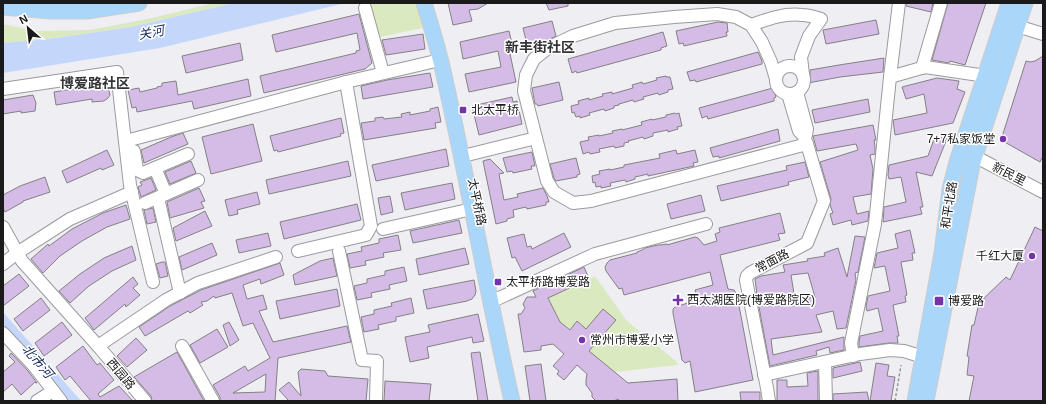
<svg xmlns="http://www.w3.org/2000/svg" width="1046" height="404" font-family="Arial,'Noto Sans SC',sans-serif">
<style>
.green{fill:#dbe9c1}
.water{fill:#c4d6f9}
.building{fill:#d5bce7;stroke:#838184;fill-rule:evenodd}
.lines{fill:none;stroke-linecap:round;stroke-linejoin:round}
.minor-casing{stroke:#9a9b9e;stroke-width:14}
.major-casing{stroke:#cdcdcd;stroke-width:17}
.path{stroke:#979799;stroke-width:1.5;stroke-dasharray:3 2;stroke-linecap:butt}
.minor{stroke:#fff;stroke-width:12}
.major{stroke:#a9d6f9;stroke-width:15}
.poi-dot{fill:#7533a8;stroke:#fff;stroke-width:1.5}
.labels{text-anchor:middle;stroke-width:3;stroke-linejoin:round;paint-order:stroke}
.poi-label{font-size:12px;fill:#1a1a1b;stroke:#fff;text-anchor:start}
.street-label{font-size:12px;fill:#1a1a1b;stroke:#fff}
.water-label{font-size:13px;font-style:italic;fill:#142a5d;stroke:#fff}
.quarter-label{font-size:14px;font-weight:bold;fill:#333436;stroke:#fff}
</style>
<rect width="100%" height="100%" fill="#efeff3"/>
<!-- green -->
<g class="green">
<polygon points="214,3 234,3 131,27 49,39 3,43 3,24 35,31 90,30 152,18"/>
<polygon points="368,3 419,3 427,27 376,38"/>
<polygon points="595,276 627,321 677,362 678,365 615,372 589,351 560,322 548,298"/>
</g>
<!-- water -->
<g class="water">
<polygon points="234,3 345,3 160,48 3,73 3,43 49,39 131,27"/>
<polygon points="3,312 81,401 64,401 3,330"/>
</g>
<!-- building -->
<g class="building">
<polygon points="448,3 488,3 478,9 469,10 472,21 453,25"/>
<polygon points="546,3 568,3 568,6 549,10"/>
<polygon points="906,3 933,3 931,12 906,6"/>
<polygon points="948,3 986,3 965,65 950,61 949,63 932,60"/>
<polygon points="359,14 372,63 365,69 264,93 260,76 356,53 356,51 360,50 357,33 276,52 272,35"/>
<polygon points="876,20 879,34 826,44 823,30"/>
<polygon points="552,21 556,36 544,42 531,45 531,43 527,44 523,28"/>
<polygon points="718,22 727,23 728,32 726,32 727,36 684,46 683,43 679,44 676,31"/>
<polygon points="509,31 513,48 509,49 516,82 469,92 465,74 501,67 498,51 463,59 460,42"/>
<polygon points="663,32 667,46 661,48 661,50 577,73 576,71 572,73 568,59"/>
<polygon points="423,34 425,49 386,55 382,40"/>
<polygon points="240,43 243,60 186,73 182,56"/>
<polygon points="758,52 762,61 762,64 696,82 695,80 690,81 687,72"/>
<polygon points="1043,56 1043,156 1040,162 1001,140 1026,61 1030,62 1035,61"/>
<polygon points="884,58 883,72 840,77 808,83 807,81 810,78 810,70 839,65"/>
<polygon points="430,73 433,87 363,99 361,86 387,80"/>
<polygon points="666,76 666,77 670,77 673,89 668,90 668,92 659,95 658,93 643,97 644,99 634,102 633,100 619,104 619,105 614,106 614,108 605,111 604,109 589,113 590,115 580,118 580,116 576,117 574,112 572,113 571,106 579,104 578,101 589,98 589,100 603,96 602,94 612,92 612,94 633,88 632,85 642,82 643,84 657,80 656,78"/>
<polygon points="937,78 959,81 957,89 965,92 953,123 895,135 893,120 927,113 924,94 906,99 902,87"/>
<polygon points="248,79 251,96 194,109 192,101 137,112 136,107 132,108 128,90 139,88 140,92 157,88 157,87 162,86 162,83 176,81 178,95"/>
<polygon points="559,82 563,100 538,106 537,104 535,104 532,88"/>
<polygon points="104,84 104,86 107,87 109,91 110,95 108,98 104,101 92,102 92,99 56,105 54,92"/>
<polygon points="773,88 776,97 774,98 774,101 708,119 707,116 702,118 699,108"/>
<polygon points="33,95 36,103 35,111 21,113 21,111 3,114 3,100"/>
<polygon points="512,97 513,102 517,101 522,124 479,135 472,106"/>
<polygon points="868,99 870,112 815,123 812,110"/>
<polygon points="438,107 441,122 435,123 436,128 364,140 361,123 375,121 375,118 383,117 384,119 402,117 401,114 410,112 410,115 430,111 430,109"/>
<polygon points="675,113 676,114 679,113 682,126 677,127 678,129 668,132 668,130 653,133 653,136 644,139 643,137 628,141 629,142 624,143 624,146 615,148 614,146 599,149 600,152 590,154 589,152 583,154 580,142 589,140 588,137 599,135 599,136 613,133 612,131 622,129 622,130 642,125 641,122 652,119 652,120 666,117 666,115"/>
<polygon points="341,118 344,133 340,134 341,136 278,152 277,150 274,151 270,136"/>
<polygon points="253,124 262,161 211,174 202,137"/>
<polygon points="873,125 876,140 874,140 875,147 875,154 870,155 873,169 871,194 853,197 857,214 869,211 868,221 852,225 851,220 833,225 830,214 833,213 830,205 831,199 820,162 858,150 856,144 817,151 813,136"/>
<polygon points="778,129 780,141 719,158 719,156 713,157 710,148"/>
<polygon points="183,133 188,144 144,163 141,150 171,137"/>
<polygon points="948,136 932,176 916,172 923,207 920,207 922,214 883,222 884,207 906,202 901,177 889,179 888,175 889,165 928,156 934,139"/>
<polygon points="446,149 449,166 376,181 372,165"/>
<polygon points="107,150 114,165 102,170 101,168 67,183 62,171"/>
<polygon points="676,150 677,154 695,150 698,162 693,163 694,166 648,176 648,174 635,177 635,179 626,182 625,180 610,183 611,186 601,188 601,186 596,187 595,182 593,183 592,176 600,174 599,171 610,169 610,170 624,167 624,165 660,158 659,154"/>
<polygon points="532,152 535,166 531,166 532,169 513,173 512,171 507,172 503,158"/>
<polygon points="576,158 580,174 577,175 577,177 556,181 554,178 550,164"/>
<polygon points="490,159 504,173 499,174 504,200 518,197 517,194 543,188 547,196 549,202 546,202 546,205 527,209 526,207 513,210 514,217 507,219 507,221 496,224 483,161"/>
<polygon points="191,161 196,173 170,184 165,172"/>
<polygon points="348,161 351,176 269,194 266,180"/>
<polygon points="805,162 809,177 788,182 789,185 721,201 717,186 787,170 786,166"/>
<polygon points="45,177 50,192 23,201 23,202 5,212 3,208 3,195 20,186"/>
<polygon points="151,178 156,190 141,197 138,187 142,185 140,182"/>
<polygon points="452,183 455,199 405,210 401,193"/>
<polygon points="199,188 205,201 201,202 204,208 170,218 167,202"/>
<polygon points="257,192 260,204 237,210 238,214 229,216 225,200"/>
<polygon points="701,195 705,211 671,219 667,204"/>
<polygon points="390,196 393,212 381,215 378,198"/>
<polygon points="357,204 361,220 284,239 280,222"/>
<polygon points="126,205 130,219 107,227 82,241 60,256 43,273 31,259 48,244 49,246 72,229 103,213"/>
<polygon points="153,208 156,222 147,224 144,210"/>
<polygon points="205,211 212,226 176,241 173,228"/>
<polygon points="780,213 785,233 778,234 780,240 720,255 728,289 734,290 737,295 753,380 695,392 690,361 685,363 682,360 673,313 673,309 675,307 678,306 698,300 695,290 713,285 710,272 624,295 622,288 619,289 606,271 605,267 607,263 610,260 637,253 637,252 642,250 645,248 658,245 660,245 667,244 667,245 695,237 698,238 704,245 717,241 715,234 720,232 719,228"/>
<polygon points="459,220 462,233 413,243 410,231"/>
<polygon points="1035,227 1043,231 1043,401 969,401 974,376 967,375 969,357 967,356 972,325 974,325 979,303 1006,277 1010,280"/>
<polygon points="910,230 915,253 912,253 913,260 901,262 907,295 905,296 906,302 893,305 899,336 897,336 898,343 889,343 859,347 859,343 860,336 883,331 878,308 867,311 866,307 868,296 890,291 885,266 874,268 877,253 898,248 895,234"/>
<polygon points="268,233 271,246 239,253 236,240"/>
<polygon points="564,233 571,247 522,271 515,257 512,258 507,238 524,234 527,247 531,246 532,249"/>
<polygon points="398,235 401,250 383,253 384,257 365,261 366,265 350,268 347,254 362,251 361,247 379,243 379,239"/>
<path d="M855,236L865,237L858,272L855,273L856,280L846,328L837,329L833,311L816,315L822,332L771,339L773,355L844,337V350L830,353L829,347L816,351L817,355L770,366L758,302L755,279L761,276L785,272L783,265L808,261L807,259L825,256L824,253L838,248L847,277ZM808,273L815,297L795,300L791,275Z"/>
<polygon points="212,243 217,255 182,270 179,257"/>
<polygon points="132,246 136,260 112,271 89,286 70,303 59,291 80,274 104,258"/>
<polygon points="465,248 469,264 419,275 416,259"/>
<polygon points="333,258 337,276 295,285 293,275 320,261"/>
<polygon points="162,262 165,262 168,276 160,278 156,264"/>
<path d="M280,263L284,275L261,284L260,279L243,285L247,299L263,295L267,309L259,311L273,342L347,326L351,342L278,358L275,401H220V397L213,385L245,366L248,371L270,358L253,323L243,326L232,293L215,298L214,296L207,301L201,302L203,305L190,313L188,311L145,336L139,327L170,306L201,290ZM266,374L265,392L233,393Z"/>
<polygon points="404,267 407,281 389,285 390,289 371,293 372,297 357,300 354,286 367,283 367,279 385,275 385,271"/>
<polygon points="584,267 589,279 548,298 560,322 570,330 577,321 586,329 603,309 616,320 589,351 628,383 677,379 678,401 620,401 618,399 614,401 596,401 592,397 592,393 586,385 586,380 587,374 577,365 564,380 557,374 559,371 553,366 564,354 553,344 541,346 541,350 524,352 518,314 521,314 525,308 523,304 527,297 536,297 533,291"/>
<polygon points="19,274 29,286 3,306 3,286"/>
<polygon points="133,277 138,284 133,288 140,295 126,307 125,304 94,330 85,318"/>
<polygon points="474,280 476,291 475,295 472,299 467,301 427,309 423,290"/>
<polygon points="337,289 340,306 280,319 276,301"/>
<polygon points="41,298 50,310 23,331 14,319"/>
<polygon points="411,298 414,313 396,317 396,321 378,325 379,329 364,332 361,317 374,314 374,310 392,306 391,303"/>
<polygon points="478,314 484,341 473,343 472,337 427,347 429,358 410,362 405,337 430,332 428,325"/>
<polygon points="62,322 72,335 44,356 35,343"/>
<polygon points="229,322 239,340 230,346 223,325"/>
<polygon points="217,329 228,347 200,363 190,345"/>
<polygon points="136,338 147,350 127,367 117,356"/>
<polygon points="83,346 97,365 100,363 114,380 98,394 100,397 119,386 133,401 91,401 70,376 65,380 56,367"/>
<polygon points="177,352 204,401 152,401 151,396 134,377"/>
<polygon points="480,352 488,401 478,401 471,353"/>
<polygon points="11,353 28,371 37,383 36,383 35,382 21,395 12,384 3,392 3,372 15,362 9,356"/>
<polygon points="860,362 862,371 833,378 833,368"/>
<polygon points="876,363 889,365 887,376 895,377 891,401 870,401"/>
<polygon points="541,364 546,401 530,401 525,366"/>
<polygon points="301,369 325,371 328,376 368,379 366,401 289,401 279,390 289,382 301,396 298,372"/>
<polygon points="818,371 818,401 777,401 777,380 787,380 787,387 808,386 807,373"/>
<polygon points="385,381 431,384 429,401 384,401"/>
<polygon points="740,392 760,392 760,401 741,401"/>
<polygon points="867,392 869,401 833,401 833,394"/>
</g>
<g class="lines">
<!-- minor casing -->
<g class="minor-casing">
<g id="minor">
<polyline points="365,8 383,73"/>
<path d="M751,25C768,19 784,13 802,15C808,15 815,17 821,19L809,36L801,57L803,75"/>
<polyline points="1017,26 1043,34"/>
<circle cx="790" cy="80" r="14"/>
<polyline points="922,68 941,3"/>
<polyline points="890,77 925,67 986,76"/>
<polyline points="776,79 771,62 762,42 751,25 736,17 717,14 674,17 615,23 573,36 548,48 534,59 526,75 524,91 547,181 554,192 573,203 591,201 807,144"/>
<polyline points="3,89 117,72 130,185 153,282"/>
<polyline points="797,92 807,129 806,135"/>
<polyline points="126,141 346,82 440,60"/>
<polyline points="134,151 137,170 143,173 188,154"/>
<polyline points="467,155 536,138"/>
<polyline points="974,156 1043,192"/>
<polyline points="155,168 166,194"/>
<polyline points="158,198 180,293"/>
<polyline points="145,203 198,180"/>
<polyline points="3,227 22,261 98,346 166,300 198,283 276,257"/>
<polyline points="383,229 472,209"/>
<polyline points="298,251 366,235 371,226 346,82"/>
<polyline points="339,251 362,360 377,361 376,401"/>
<polyline points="3,264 17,253 70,219 132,192"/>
<polyline points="497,299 595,254 706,224"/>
<polyline points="3,333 34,366 61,401"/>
<polyline points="98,346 145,401"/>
<polyline points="182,346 213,401"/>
<polyline points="853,356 851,343 875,224 890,77 899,3"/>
<polyline points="825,362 826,401"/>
<polyline points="764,375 860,354 890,350 904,351 923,357"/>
<polyline points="37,401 53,391"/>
<polyline points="769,401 767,388 746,280 747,276 750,273 807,243 824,201 807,144 803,135 799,131 788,94"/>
</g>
</g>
<!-- major casing -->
<g class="major-casing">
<g id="major">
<path d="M424,3C430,22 436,42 441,62C467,174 486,288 512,401"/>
<polyline points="3,7 50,11 87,11 139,3"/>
<polyline points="915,401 942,253 950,189 957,162 1009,3"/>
<polyline points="926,401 972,165 1025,3"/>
</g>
</g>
<!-- path -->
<polyline class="path" points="895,401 901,365"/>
<!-- minor -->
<use href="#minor" class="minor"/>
<!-- major -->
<use href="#major" class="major"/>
</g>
<!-- markers -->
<g class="poi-dot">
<rect x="459" y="106" width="8" height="8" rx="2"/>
<circle cx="1003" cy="139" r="4"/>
<circle cx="1032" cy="256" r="4"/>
<rect x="494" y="278" width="8" height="8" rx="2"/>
<path d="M676 294h4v4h4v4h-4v4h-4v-4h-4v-4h4z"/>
<rect x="934" y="296" width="10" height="10" rx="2"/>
<circle cx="582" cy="340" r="4"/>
</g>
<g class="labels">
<!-- poi labels -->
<g class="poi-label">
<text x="471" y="114">北太平桥</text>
<text x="995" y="143" text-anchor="end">7+7私家饭堂</text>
<text x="1024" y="260" text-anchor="end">千红大厦</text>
<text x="506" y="286">太平桥路博爱路</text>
<text x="687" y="304">西太湖医院(博爱路院区)</text>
<text x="948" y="305">博爱路</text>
<text x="590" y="344">常州市博爱小学</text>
</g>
<!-- street labels -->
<g class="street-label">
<text transform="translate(1009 174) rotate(27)" y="4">新民里</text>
<text transform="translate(477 202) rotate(78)" y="4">太平桥路</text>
<text transform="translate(949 205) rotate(-81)" y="4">和平北路</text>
<text transform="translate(772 261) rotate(-28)" y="4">常面路</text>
<text transform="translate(121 374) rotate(50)" y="4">西园路</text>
</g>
<!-- water labels -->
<g class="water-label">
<text transform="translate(151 32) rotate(-11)" y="5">关河</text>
<text transform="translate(38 361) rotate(49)" y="5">北市河</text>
</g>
<!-- quarter labels -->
<g class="quarter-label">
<text x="540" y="52">新丰街社区</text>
<text x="95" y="88">博爱路社区</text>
</g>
</g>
<!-- border -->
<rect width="1046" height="404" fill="none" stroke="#1a1a1b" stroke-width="8"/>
<!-- north arrow -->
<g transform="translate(28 28) rotate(332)" stroke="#ffffff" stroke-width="3" paint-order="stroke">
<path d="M0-3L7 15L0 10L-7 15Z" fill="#1a1a1b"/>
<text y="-6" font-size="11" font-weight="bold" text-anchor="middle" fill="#1a1a1b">N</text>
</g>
</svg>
